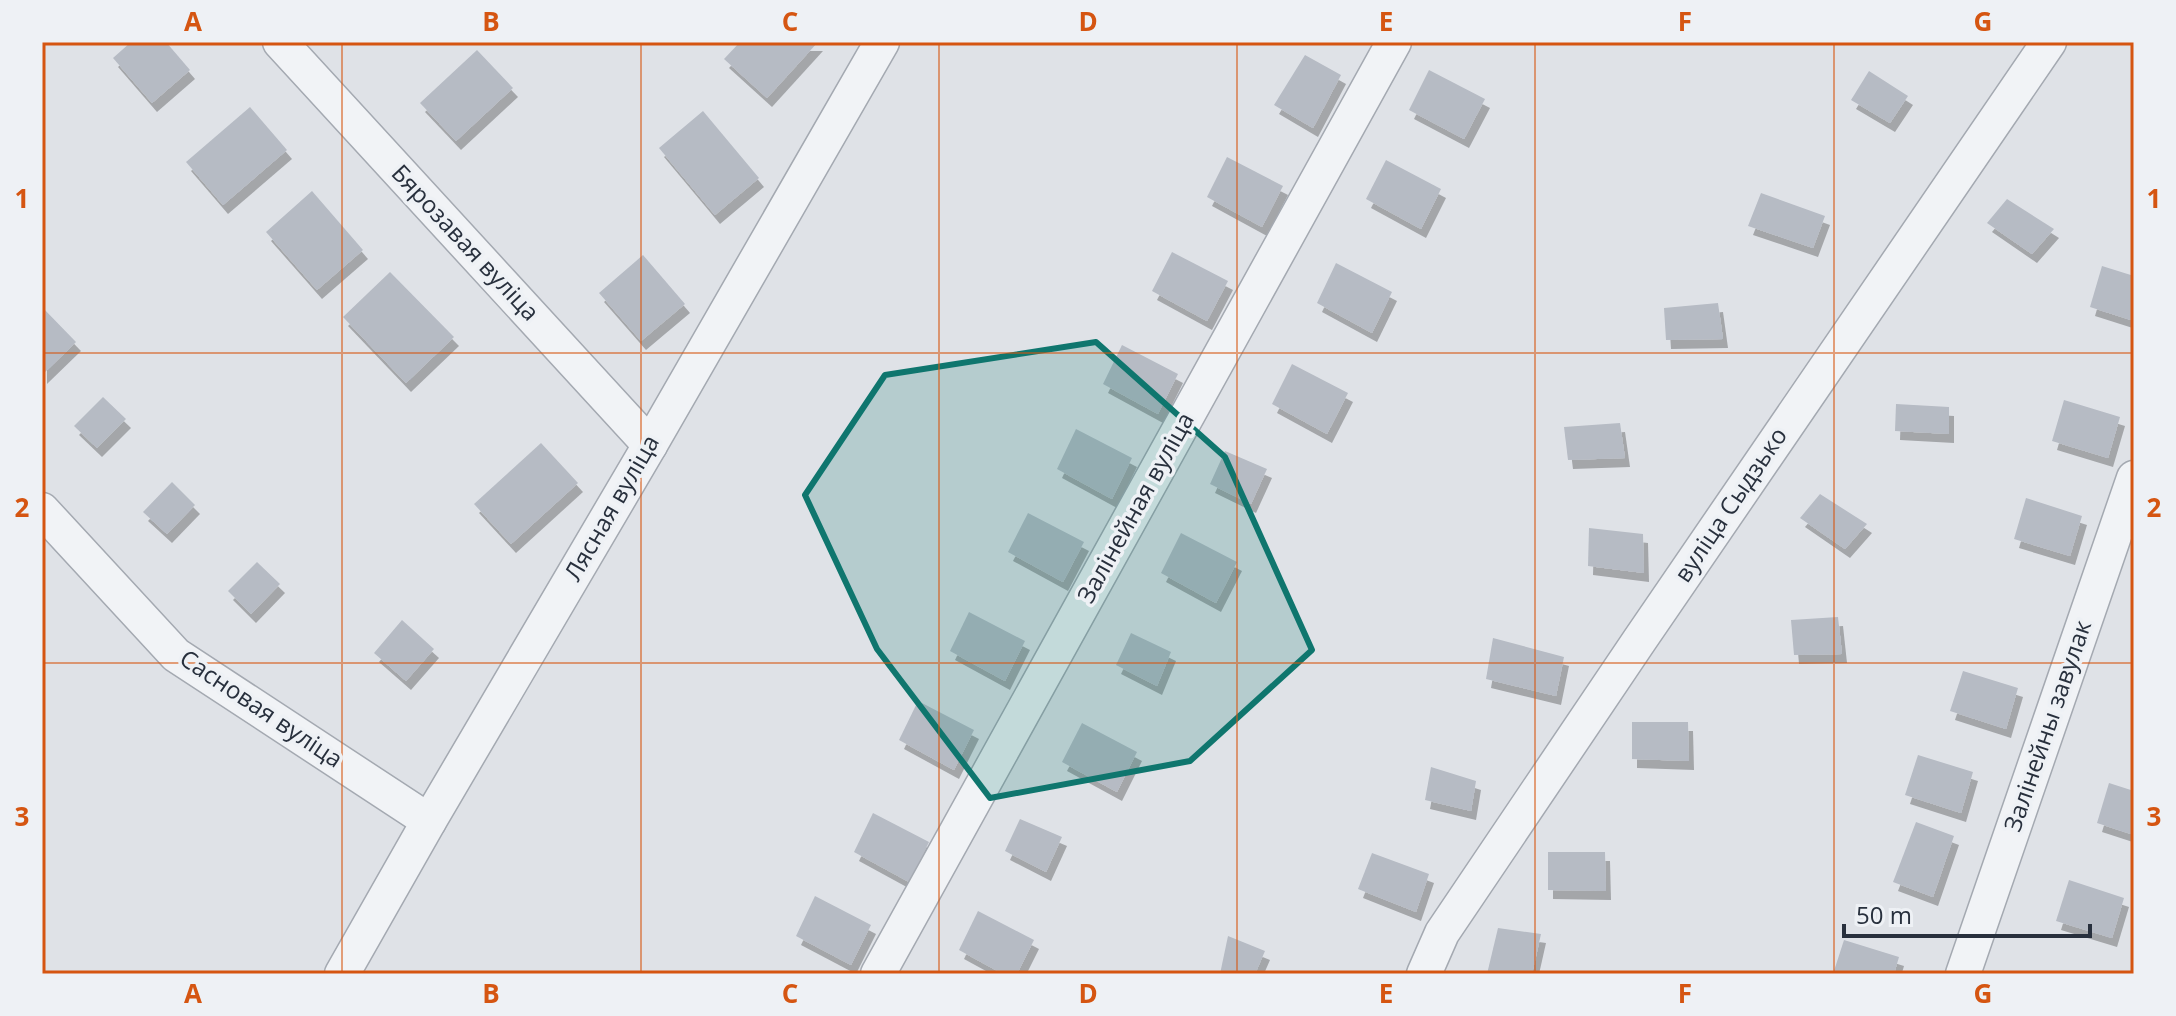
<svg xmlns="http://www.w3.org/2000/svg" width="2176" height="1016" font-family="'Open Sans',sans-serif">
<style>
.building{fill:#b6bbc4;filter:url(#shadow)}
.lines{fill:none;stroke-linecap:round;stroke-linejoin:round}
.street-casing{stroke:#a4a9b1;stroke-width:37}
.street{stroke:#f1f3f6;stroke-width:34}
.marked{fill:#0f766e;fill-opacity:0.2;stroke:#0f766e;stroke-width:6;stroke-linejoin:round}
.grid{fill:none;stroke:#d55511;stroke-width:2;stroke-opacity:0.55}
.labels{text-anchor:middle;stroke-width:7;stroke-linejoin:round;paint-order:stroke}
.street-label{font-size:24px;fill:#28303d;stroke:#eef1f5}
.neatline{fill:none;stroke:#d55511;stroke-width:3}
.grid-label{font-size:26px;text-anchor:middle;font-weight:bold;fill:#d55511}
</style>
<defs>
<filter id="shadow"><feDropShadow dx="5" dy="9" stdDeviation="0" flood-color="#0004"/></filter>
</defs>
<rect width="100%" height="100%" fill="#dfe2e7"/>
<!-- building -->
<g class="building">
<polygon points="131,42 166,42 190,70 152,103 113,58"/>
<polygon points="740,42 818,42 767,98 724,59"/>
<polygon points="477,50 513,88 456,141 420,103"/>
<polygon points="1305,55 1341,75 1313,128 1274,105"/>
<polygon points="1429,70 1485,99 1464,139 1409,110"/>
<polygon points="1869,71 1908,96 1890,123 1851,100"/>
<polygon points="250,107 287,150 223,205 186,162"/>
<polygon points="703,111 759,178 715,215 659,148"/>
<polygon points="1227,157 1283,186 1262,227 1207,197"/>
<polygon points="1386,160 1441,189 1421,229 1366,199"/>
<polygon points="312,191 363,250 317,290 266,232"/>
<polygon points="1761,193 1825,216 1813,248 1748,226"/>
<polygon points="2007,199 2054,229 2032,254 1987,223"/>
<polygon points="1172,252 1228,281 1207,321 1152,291"/>
<polygon points="643,255 685,304 641,341 599,293"/>
<polygon points="1336,263 1392,292 1372,333 1317,303"/>
<polygon points="2102,266 2134,276 2134,321 2090,307"/>
<polygon points="390,272 454,337 406,383 343,317"/>
<polygon points="1718,303 1723,339 1666,340 1664,308"/>
<polygon points="42,307 76,342 42,375"/>
<polygon points="1122,345 1178,374 1158,414 1103,384"/>
<polygon points="1292,364 1348,393 1327,434 1272,404"/>
<polygon points="103,397 126,419 97,448 74,426"/>
<polygon points="2064,400 2120,417 2108,458 2052,441"/>
<polygon points="1896,404 1949,407 1949,434 1895,431"/>
<polygon points="1620,423 1625,458 1568,460 1564,427"/>
<polygon points="1076,429 1132,458 1112,499 1057,469"/>
<polygon points="541,443 578,483 511,544 474,504"/>
<polygon points="1225,451 1267,469 1251,504 1210,484"/>
<polygon points="172,482 195,505 167,534 143,512"/>
<polygon points="1820,494 1867,524 1845,549 1800,518"/>
<polygon points="2026,498 2082,516 2070,556 2014,539"/>
<polygon points="1028,513 1084,542 1063,582 1008,552"/>
<polygon points="1589,528 1643,534 1644,573 1588,566"/>
<polygon points="1181,533 1237,562 1216,603 1161,573"/>
<polygon points="257,562 280,584 251,614 228,591"/>
<polygon points="969,612 1025,641 1005,681 950,651"/>
<polygon points="1838,617 1842,654 1794,655 1791,620"/>
<polygon points="402,620 434,649 406,681 374,653"/>
<polygon points="1131,633 1171,652 1157,686 1116,665"/>
<polygon points="1493,638 1564,657 1556,696 1486,679"/>
<polygon points="1963,671 2018,688 2006,729 1950,711"/>
<polygon points="918,701 974,730 954,770 899,740"/>
<polygon points="1632,722 1688,722 1689,761 1632,759"/>
<polygon points="1082,723 1137,752 1117,792 1062,762"/>
<polygon points="1918,755 1973,772 1961,813 1905,795"/>
<polygon points="1431,767 1476,781 1471,811 1425,800"/>
<polygon points="2109,783 2134,791 2134,835 2097,823"/>
<polygon points="873,813 929,842 909,882 854,852"/>
<polygon points="1020,819 1062,837 1046,872 1005,851"/>
<polygon points="1916,822 1954,836 1933,897 1893,882"/>
<polygon points="1548,852 1605,852 1606,891 1548,890"/>
<polygon points="1372,853 1429,874 1416,912 1358,889"/>
<polygon points="2069,880 2124,898 2112,938 2056,921"/>
<polygon points="815,896 871,925 851,965 796,936"/>
<polygon points="978,911 1034,940 1017,974 1003,974 959,950"/>
<polygon points="1498,928 1541,934 1532,974 1487,974"/>
<polygon points="1228,936 1265,951 1255,974 1220,974"/>
<polygon points="1844,940 1899,957 1894,974 1833,974"/>
</g>
<g class="lines">
<!-- street casing -->
<g class="street-casing">
<g id="street">
<polyline points="280,42 650,445"/>
<polyline points="42,510 176,655 429,821"/>
<polyline points="342,974 429,821 650,445 882,42"/>
<polyline points="878,974 1394,42"/>
<polyline points="1424,974 1442,933 1639,641 2049,42"/>
<polyline points="1963,974 2134,478"/>
</g>
</g>
<!-- street -->
<use href="#street" class="street"/>
</g>
<!-- marked area -->
<path class="marked" d="M1096,342L1225,457L1312,650L1190,761L990,798L877,649L805,495L885,375Z"/>
<!-- grid -->
<path class="grid" d="M342,42V974M641,42V974M939,42V974M1237,42V974M1535,42V974M1834,42V974M42,353H2134M42,663H2134"/>
<g class="labels">
<!-- street labels -->
<g class="street-label">
<text transform="translate(465 243) rotate(47)" y="8">Бярозавая вуліца</text>
<text transform="translate(1731 505) rotate(-56)" y="8">вуліца Сыдзько</text>
<text transform="translate(612 508) rotate(-60)" y="8">Лясная вуліца</text>
<text transform="translate(1136 508) rotate(-61)" y="8">Залінейная вуліца</text>
<text transform="translate(261 709) rotate(34)" y="8">Сасновая вуліца</text>
<text transform="translate(2048 726) rotate(-71)" y="8">Залінейны завулак</text>
</g>
</g>
<!-- border -->
<rect width="2176" height="1016" fill="none" stroke="#eef1f5" stroke-width="88"/>
<!-- scale -->
<path d="M1844 924v12h246v-12" fill="none" stroke="#28303d" stroke-width="4"/>
<text x="1856" y="924" font-size="24" fill="#28303d" stroke="#eef1f5" stroke-width="6" paint-order="stroke">50 m</text>
<rect x="44" y="44" width="2088" height="928" class="neatline"/>
<g class="grid-label">
<text x="193" y="31">A</text>
<text x="491" y="31">B</text>
<text x="790" y="31">C</text>
<text x="1088" y="31">D</text>
<text x="1386" y="31">E</text>
<text x="1685" y="31">F</text>
<text x="1983" y="31">G</text>
<text x="22" y="208">1</text>
<text x="2154" y="208">1</text>
<text x="22" y="517">2</text>
<text x="2154" y="517">2</text>
<text x="22" y="826">3</text>
<text x="2154" y="826">3</text>
<text x="193" y="1003">A</text>
<text x="491" y="1003">B</text>
<text x="790" y="1003">C</text>
<text x="1088" y="1003">D</text>
<text x="1386" y="1003">E</text>
<text x="1685" y="1003">F</text>
<text x="1983" y="1003">G</text>
</g>
</svg>
